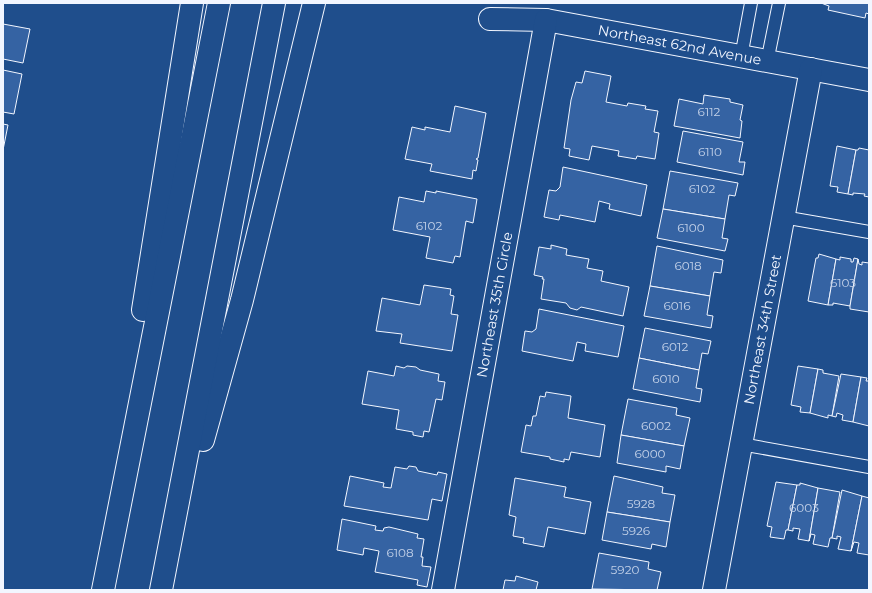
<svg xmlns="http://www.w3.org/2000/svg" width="872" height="593" font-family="Montserrat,sans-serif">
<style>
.building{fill:#3563a3;stroke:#f2f6ff}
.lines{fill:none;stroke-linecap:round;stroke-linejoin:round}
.lane-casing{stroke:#f2f6ff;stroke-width:14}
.street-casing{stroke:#f2f6ff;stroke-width:24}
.highway-casing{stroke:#f2f6ff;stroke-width:24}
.lane{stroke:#1f4e8c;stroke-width:12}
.street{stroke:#1f4e8c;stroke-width:22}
.highway{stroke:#1f4e8c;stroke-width:22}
.labels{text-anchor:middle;stroke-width:3;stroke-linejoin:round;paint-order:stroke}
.number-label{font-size:12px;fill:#c3d1e8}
.street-label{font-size:14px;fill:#f2f6ff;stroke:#1f4e8c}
</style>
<rect width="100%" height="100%" fill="#1f4e8c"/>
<!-- building -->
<g class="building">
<polygon points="821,3 869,3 869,14 866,13 865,18 828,10 829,6"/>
<polygon points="3,24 30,29 23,63 3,59"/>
<polygon points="3,70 22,74 14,114 3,112"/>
<polygon points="585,71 611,76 606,102 627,106 628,103 646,106 645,109 658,111 654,132 659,133 655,159 637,156 636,159 618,156 619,151 592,146 589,160 569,156 570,149 564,148 571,100 576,82 582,83"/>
<polygon points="704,95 730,99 730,102 743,105 740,120 742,121 740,138 674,126 679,99 703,104"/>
<polygon points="455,106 486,113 478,158 476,159 478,160 476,171 473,170 472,179 430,171 432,164 405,159 412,127 425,130 425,127 450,132"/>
<polygon points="3,124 8,125 3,150"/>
<polygon points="683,131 743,142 739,162 745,162 743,175 677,162"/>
<polygon points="837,146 856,150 848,194 837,192 838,187 830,186"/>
<polygon points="859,148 869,150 869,197 864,196 865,194 853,193 853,195 848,194 856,150 858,150"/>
<polygon points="563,167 647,185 641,216 609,209 610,204 599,201 595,222 560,215 559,220 544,217 549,190 556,191 560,187"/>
<polygon points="670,171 738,183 735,196 729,195 725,219 663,209"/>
<polygon points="426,191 436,193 436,191 477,199 473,223 466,221 460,257 455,256 453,263 426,258 430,237 393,230 399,197 424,202"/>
<polygon points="663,209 725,219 722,238 728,239 725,251 657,238"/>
<polygon points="551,245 567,249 566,255 589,259 587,268 603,271 601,281 629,287 623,316 581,307 577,310 570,308 566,303 541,299 544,279 542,279 543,277 534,275 539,247 551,249"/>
<polygon points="657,246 723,260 721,273 714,272 710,296 650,286"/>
<polygon points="819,254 836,259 828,305 808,301 816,258 818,258"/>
<polygon points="840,257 851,259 851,262 853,262 854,258 858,259 850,306 833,303 833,305 828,305 836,259 840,260"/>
<polygon points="858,259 859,264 862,265 862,262 869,263 869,312 850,309 850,306"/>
<polygon points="424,285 451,289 450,295 454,296 451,314 458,315 452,351 400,343 402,334 376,331 382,298 420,305"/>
<polygon points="650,286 710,296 707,315 713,316 711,328 644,316"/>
<polygon points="539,309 624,326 618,357 585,351 586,344 577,342 573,361 522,351 525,331 532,332 536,329"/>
<polygon points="645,328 711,341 708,354 702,353 699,370 639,358"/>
<polygon points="639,358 699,370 696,388 702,389 700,402 633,389"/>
<polygon points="396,366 404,368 407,366 416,367 420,370 439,374 438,381 445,382 442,400 436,399 429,432 424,431 423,437 413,435 413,432 396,429 399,410 362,404 368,371 394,376"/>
<polygon points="798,366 818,369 810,413 800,412 801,407 791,405"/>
<polygon points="818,369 823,370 823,373 839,376 832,416 828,415 828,418 810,413"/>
<polygon points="841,374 861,377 853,422 842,420 843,415 837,413 836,417 832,416"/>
<polygon points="861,377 867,378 866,381 869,381 869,426 853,422"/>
<polygon points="546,392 571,396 568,418 605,425 600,457 571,452 569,460 564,459 564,462 550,459 550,457 521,452 526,425 531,426 533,416 536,416 540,396 545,397"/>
<polygon points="628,399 677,408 676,415 690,418 684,446 621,435"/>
<polygon points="621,435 684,446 680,469 666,466 666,472 617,463"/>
<polygon points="409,466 416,467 418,471 437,475 438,472 447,474 442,501 432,499 428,520 344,506 350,476 384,483 383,487 391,488 395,467 407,469"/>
<polygon points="614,476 663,487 662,493 675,495 670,522 607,512"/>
<polygon points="515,478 566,487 564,497 591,502 585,534 548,527 544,547 523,543 524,538 513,536 516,517 509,515"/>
<polygon points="776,482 797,485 788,530 786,530 784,539 770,537 772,527 767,526"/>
<polygon points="800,483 818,488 809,541 798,539 800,529 793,528 793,531 788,530 797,485 800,485"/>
<polygon points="818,488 840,492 832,538 830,538 828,547 813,544 815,535 811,534 809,541"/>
<polygon points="842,490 862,496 851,551 838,549 841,537 837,536 837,539 832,538"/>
<polygon points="862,496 869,498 869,555 857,553 859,543 854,542 851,551"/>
<polygon points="607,512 670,522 666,547 652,544 651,549 602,540"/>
<polygon points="342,519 376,526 375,530 383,531 384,528 389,527 418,534 417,538 424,539 421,557 423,557 422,566 431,567 427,587 417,585 418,580 375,572 379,551 364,548 363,555 337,550"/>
<polygon points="599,553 649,562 648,569 661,572 657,590 592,589"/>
<polygon points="516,576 538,582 536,590 503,590 505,580 515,581"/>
</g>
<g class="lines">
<!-- lane casing -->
<g class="lane-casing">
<g id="lane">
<polyline points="741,57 751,3"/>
<polyline points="767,62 779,3"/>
<polyline points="783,217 869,232"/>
<polyline points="741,444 869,467"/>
</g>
</g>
<!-- street casing -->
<g class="street-casing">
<g id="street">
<path id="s1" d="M490,19L546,20L869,80"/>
<path id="s2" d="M443,590L546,20"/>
<path id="s3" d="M714,590L811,69"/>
</g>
</g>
<!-- highway casing -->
<g class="highway-casing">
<g id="highway">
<polyline points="143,310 192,3"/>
<polyline points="203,440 242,300 314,3"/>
<polyline points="103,590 219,3"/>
<polyline points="161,590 274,3"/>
</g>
</g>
<!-- lane -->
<use href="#lane" class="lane"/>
<!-- street -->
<use href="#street" class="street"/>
<!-- highway -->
<use href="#highway" class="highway"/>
</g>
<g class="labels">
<!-- number labels -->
<g class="number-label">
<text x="709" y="116">6112</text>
<text x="710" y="156">6110</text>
<text x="702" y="193">6102</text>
<text x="429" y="230">6102</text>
<text x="691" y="232">6100</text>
<text x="688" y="270">6018</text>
<text x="843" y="287">6103</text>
<text x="677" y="310">6016</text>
<text x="675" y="351">6012</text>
<text x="666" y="383">6010</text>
<text x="656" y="430">6002</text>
<text x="650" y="458">6000</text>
<text x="641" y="508">5928</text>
<text x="804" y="512">6003</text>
<text x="636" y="535">5926</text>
<text x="400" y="557">6108</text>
<text x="625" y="574">5920</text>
</g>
<!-- street labels -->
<g class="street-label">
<text dy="5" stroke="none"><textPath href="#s1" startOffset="192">Northeast 62nd Avenue</textPath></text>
<text dy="5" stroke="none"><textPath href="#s2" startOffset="290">Northeast 35th Circle</textPath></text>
<text dy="5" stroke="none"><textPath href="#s3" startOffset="265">Northeast 34th Street</textPath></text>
</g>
</g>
<!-- border -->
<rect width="872" height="593" fill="none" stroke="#f2f6ff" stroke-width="8"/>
</svg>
